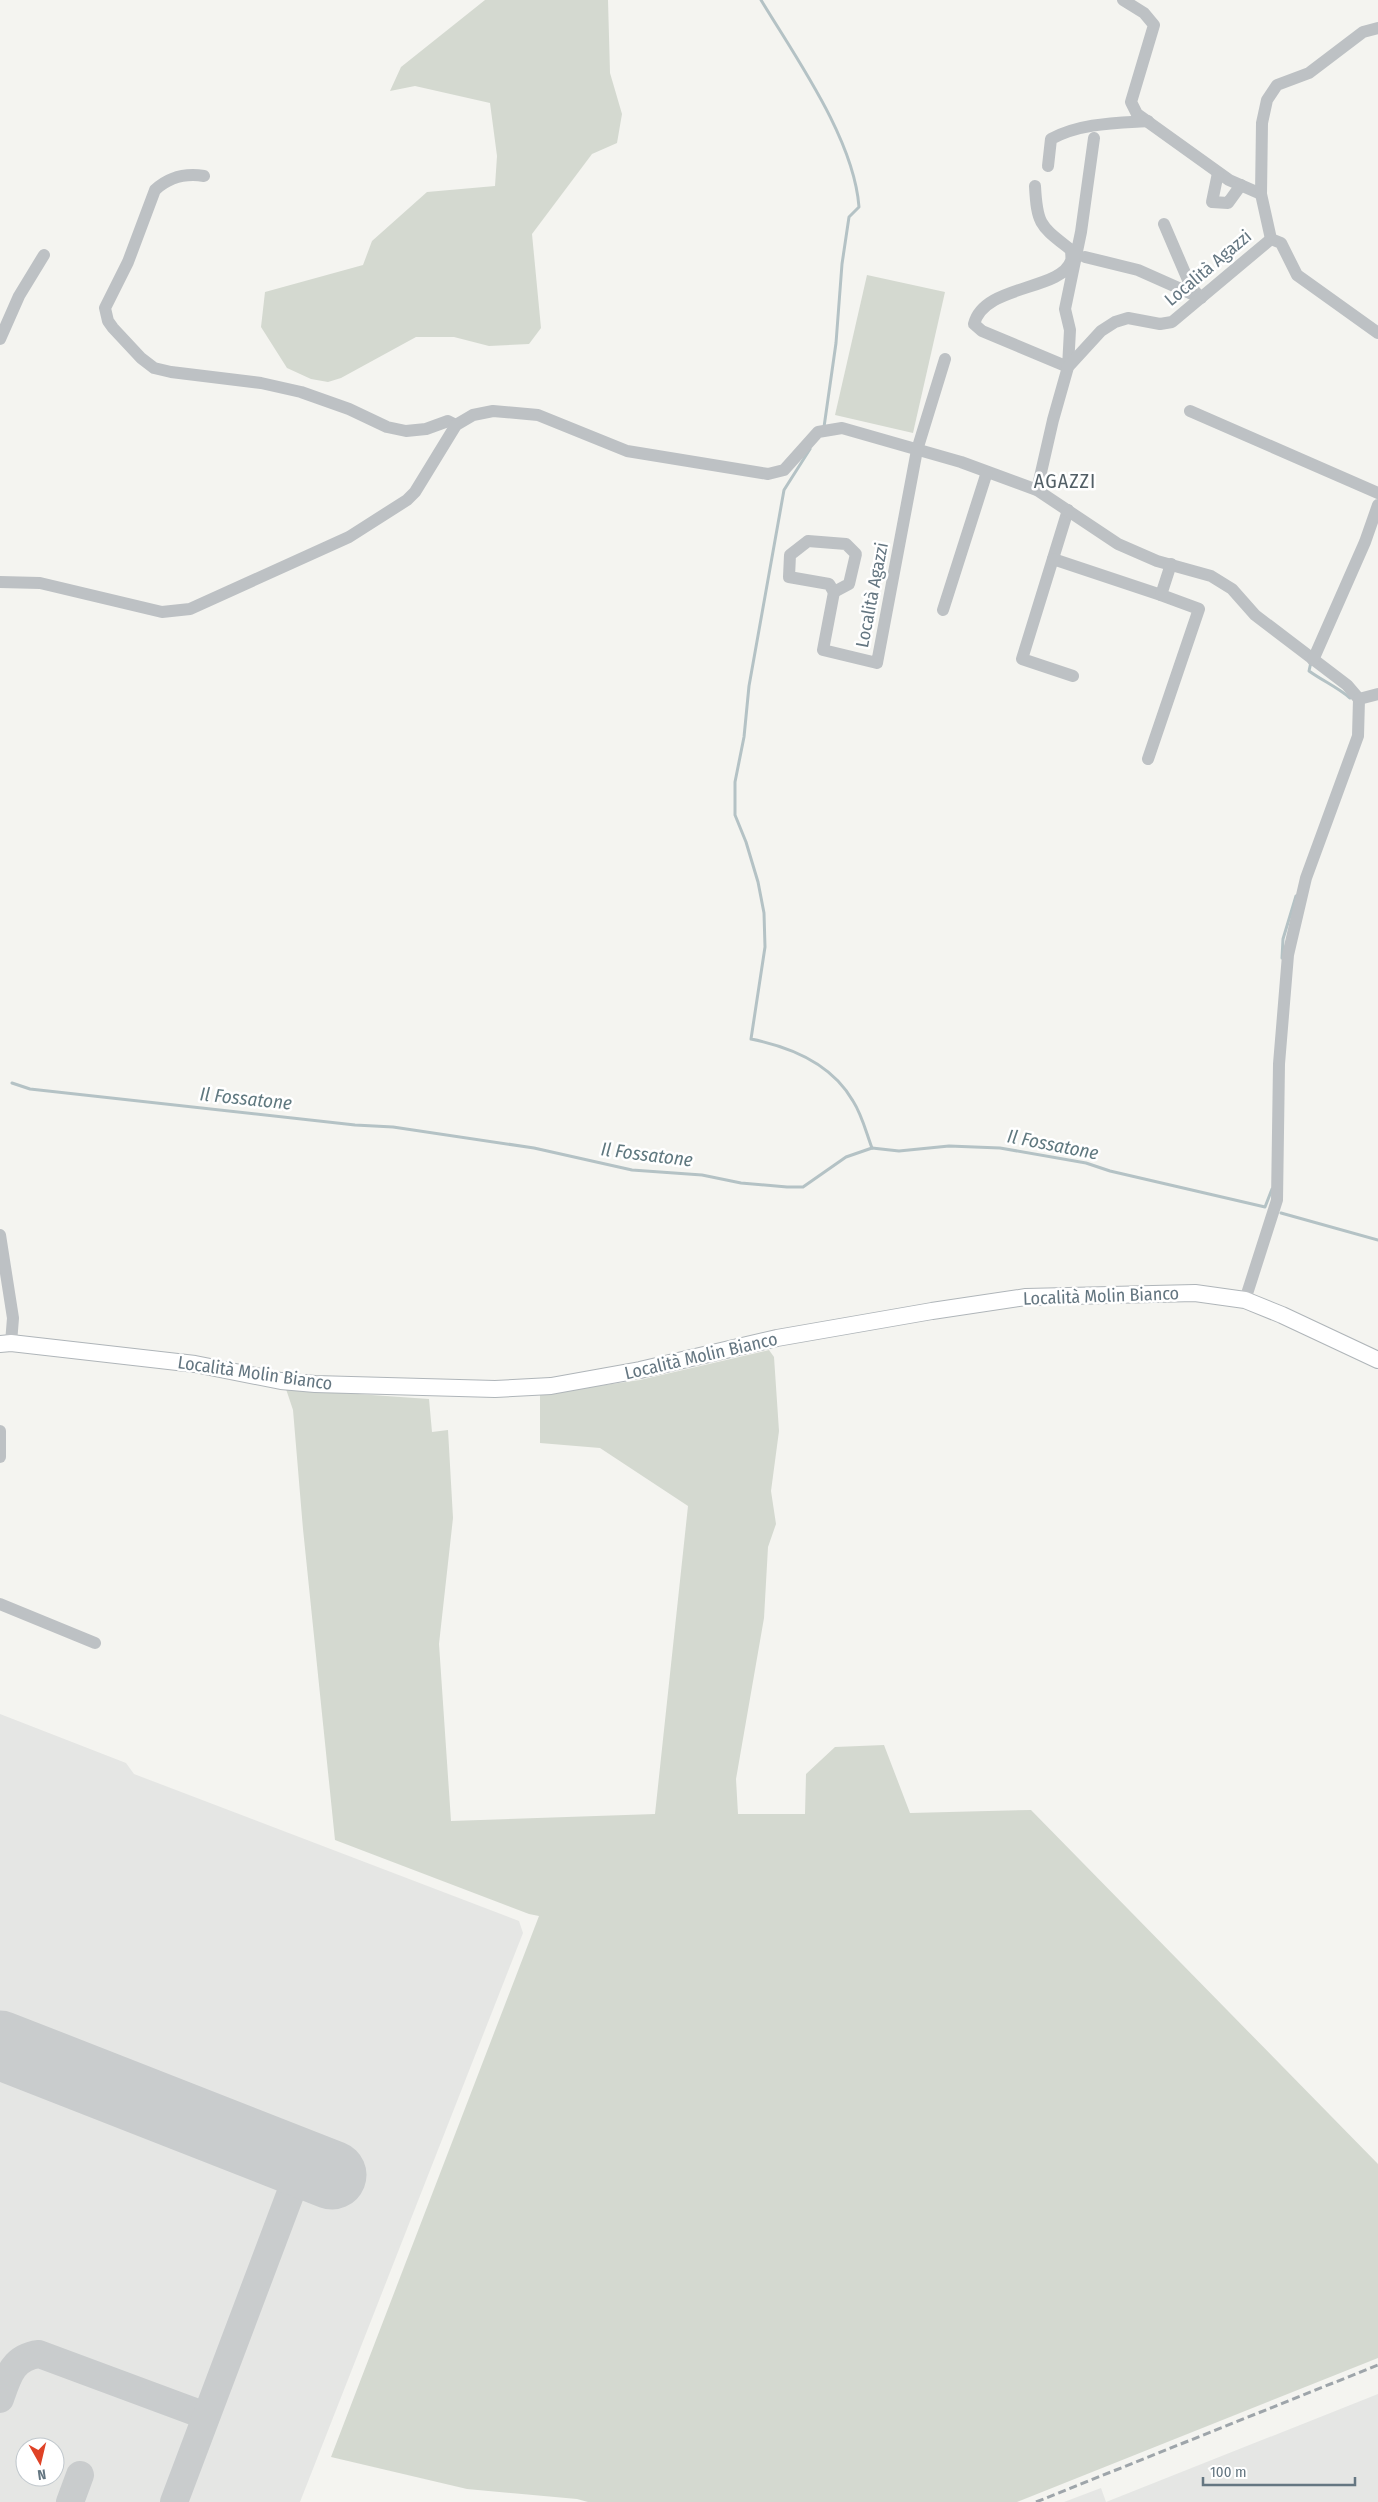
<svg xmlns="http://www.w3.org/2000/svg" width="1378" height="2502" font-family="'Fira Sans Condensed',sans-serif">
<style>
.built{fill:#e5e6e4;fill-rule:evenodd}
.green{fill:#d4d9d0}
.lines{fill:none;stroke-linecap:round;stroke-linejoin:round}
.stream{stroke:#b4c2c5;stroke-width:3}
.taxiway{stroke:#c9cccd;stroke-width:28}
.runway{stroke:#c9cccd;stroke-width:69}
.secondary-casing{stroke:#afb5b9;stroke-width:18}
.street{stroke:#bdc1c4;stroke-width:12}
.secondary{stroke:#fff;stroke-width:16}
.rail{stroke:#9ea5aa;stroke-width:3;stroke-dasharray:8 4;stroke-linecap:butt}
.labels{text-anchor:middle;stroke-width:5;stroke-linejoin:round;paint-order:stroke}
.street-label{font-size:18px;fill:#647681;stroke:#fff}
.water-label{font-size:19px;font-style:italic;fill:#5f787f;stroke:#fff}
.quarter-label{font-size:20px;letter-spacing:1px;fill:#525f66;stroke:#fff}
</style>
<rect width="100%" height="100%" fill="#f4f4f0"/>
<!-- built -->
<g class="built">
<path d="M0,1714L126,1763L134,1774L519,1921L523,1933L300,2502H0ZM25,2447H55V2477H25Z"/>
<polygon points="1378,2394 1378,2502 1064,2502 1101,2488 1106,2502"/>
</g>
<!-- green -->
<g class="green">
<polygon points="485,0 608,0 610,73 622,114 617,143 592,154 532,234 541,328 529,344 489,346 454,337 416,337 341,378 328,382 311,379 287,368 261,327 265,292 363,265 372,241 427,192 495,186 497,156 490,103 415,86 390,91 401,67"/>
<polygon points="867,275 945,292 913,433 835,415"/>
<polygon points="769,1350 774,1357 779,1431 771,1491 776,1524 768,1547 764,1618 736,1779 738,1814 805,1814 806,1774 835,1747 884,1745 910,1813 1031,1810 1378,2164 1378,2358 1017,2502 588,2502 577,2499 467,2489 331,2457 539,1916 529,1914 335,1840 303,1529 293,1410 286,1389 429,1399 432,1432 448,1430 453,1518 439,1644 451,1821 655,1814 688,1506 600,1448 540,1443 540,1394 640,1380"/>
</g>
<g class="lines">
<!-- stream -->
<g class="stream">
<path d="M761,0C796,58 854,139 859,207L849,217L842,264L836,343L824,427"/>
<path d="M810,449L784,490L749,686L744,737L735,782V815L746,842L758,882L764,913L765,947L751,1039C791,1047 832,1064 853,1101C862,1115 866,1132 872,1148"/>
<path d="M1311,662L1309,671C1323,681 1337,687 1350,698"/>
<polyline points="1282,958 1283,939 1296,896"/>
<polyline points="12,1083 30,1089 355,1125 393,1127 534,1148 632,1170 702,1175 741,1183 787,1187 803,1187 846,1157 872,1148 899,1151 949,1146 1000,1148 1086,1163 1110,1171 1265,1207 1272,1189"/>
<polyline points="1281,1213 1378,1240"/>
</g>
<!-- taxiway -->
<g class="taxiway">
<path d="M0,2399C8,2376 13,2357 39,2354L206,2416"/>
<polyline points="70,2502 80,2475"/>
<polyline points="174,2502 302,2163"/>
</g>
<!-- runway -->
<polyline class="runway" points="0,2045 332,2175"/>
<!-- secondary casing -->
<g class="secondary-casing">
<polyline id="secondary" points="0,1344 11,1343 195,1364 281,1381 315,1384 495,1389 551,1386 640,1370 777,1338 932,1311 1026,1297 1195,1293 1245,1300 1282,1315 1378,1360"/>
</g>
<!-- street -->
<g class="street">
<polyline points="1123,0 1144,13 1154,25 1131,102 1137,114 1229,180 1261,194"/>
<polyline points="1378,28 1363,32 1309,73 1277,85 1267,100 1262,123 1261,194 1271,239 1281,243 1297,275 1378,333"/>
<path d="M1048,166L1051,139C1080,123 1116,123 1148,121"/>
<polyline points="1218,173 1212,202 1228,203 1241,185"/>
<path d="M204,176C185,173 169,177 155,190L128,262L105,308L108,321L113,328L141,358L154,368L171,372L261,383L301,392L349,409L387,427L406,431L426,429L448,421L456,425"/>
<path d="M1035,186C1037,226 1041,226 1071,250C1071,253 1072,258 1071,261C1061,291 984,284 974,324L982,331L1068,367L1070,330L1065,309L1081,232L1094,138"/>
<polyline points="1164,224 1191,287 1199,296"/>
<polyline points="1085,257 1138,270 1201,298"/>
<polyline points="0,339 19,296 44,255"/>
<polyline points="1190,411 1378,493"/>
<polyline points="1037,490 1053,420 1068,367 1101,331 1115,322 1128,318 1160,324 1172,322 1271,239"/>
<polyline points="1068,510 1022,659 1073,676"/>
<polygon points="808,541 846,544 856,554 849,584 834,592 829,584 789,577 790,555"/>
<polyline points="1053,559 1161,595"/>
<polyline points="0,582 40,583 162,612 190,609 349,537 407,500 415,492 456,425 473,415 493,411 538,415 627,451 768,474 784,470 818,432 842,428 961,462 1037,490 1118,544 1157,561 1211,576 1232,589 1255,615 1347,685 1359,699 1358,736 1306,878 1288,955 1279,1064 1277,1200 1245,1300"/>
<polyline points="834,592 823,650 877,663 917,450 945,359"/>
<polyline points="943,610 987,472"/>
<polyline points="1313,660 1365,542 1378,505"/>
<polyline points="1359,699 1378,694"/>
<polyline points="1148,759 1199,609 1161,595 1171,564"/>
<polyline points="0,1235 13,1318 11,1343"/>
<polyline points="0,1431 0,1457"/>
<polyline points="0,1604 95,1643"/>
</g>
<!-- secondary -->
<use href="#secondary" class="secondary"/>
<!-- rail -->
<polyline class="rail" points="1036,2502 1378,2365"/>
</g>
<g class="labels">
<!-- street labels -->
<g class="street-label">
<text transform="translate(1208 268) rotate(-40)" y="6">Località Agazzi</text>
<text transform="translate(872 595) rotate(-79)" y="6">Località Agazzi</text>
<text transform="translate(1101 1296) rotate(-2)" y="6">Località Molin Bianco</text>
<text transform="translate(701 1356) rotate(-13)" y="6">Località Molin Bianco</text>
<text transform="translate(255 1373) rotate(8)" y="6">Località Molin Bianco</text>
</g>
<!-- water labels -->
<g class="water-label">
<text transform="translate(246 1098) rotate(6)" y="7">Il Fossatone</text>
<text transform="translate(1053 1144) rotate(11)" y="7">Il Fossatone</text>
<text transform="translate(647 1154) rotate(7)" y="7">Il Fossatone</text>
</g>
<!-- quarter labels -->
<g class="quarter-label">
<text x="1065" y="488">AGAZZI</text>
</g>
</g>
<!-- north arrow -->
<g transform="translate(40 2462) rotate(172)"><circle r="24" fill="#ffffff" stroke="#c1c8cd"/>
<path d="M0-4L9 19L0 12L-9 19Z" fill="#df4226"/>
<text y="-8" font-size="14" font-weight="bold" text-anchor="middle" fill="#647681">N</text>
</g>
<!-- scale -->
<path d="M1203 2477v8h152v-8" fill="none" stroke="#647681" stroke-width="2.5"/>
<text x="1210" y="2477" font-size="15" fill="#647681" stroke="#ffffff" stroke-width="4" paint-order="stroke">100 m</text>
</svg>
